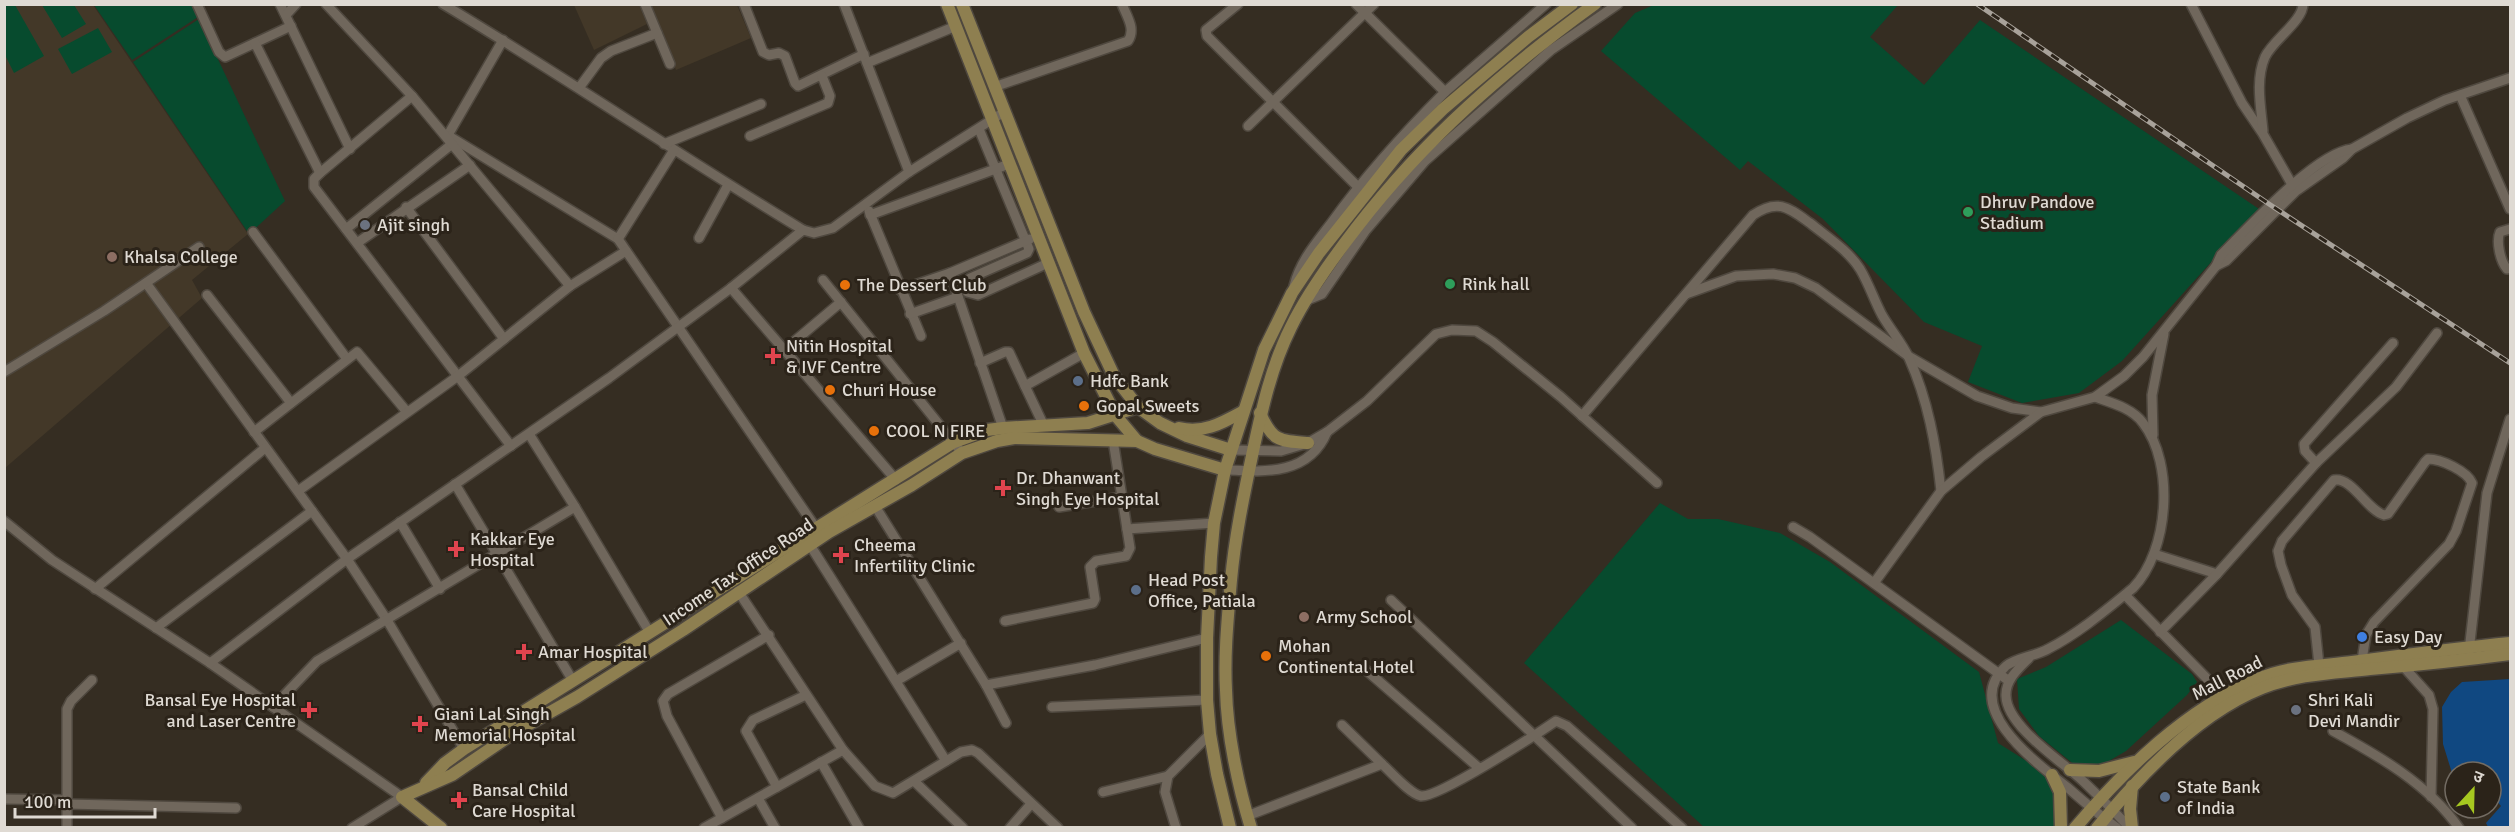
<svg xmlns="http://www.w3.org/2000/svg" width="2515" height="832" font-family="Signika,'Noto Sans Devanagari',sans-serif">
<style>
.built{fill:#433828}
.green{fill:#074b2e}
.water{fill:#104881}
.lines{fill:none;stroke-linecap:round;stroke-linejoin:round}
.minor-casing{stroke:#4f483f;stroke-width:12}
.major-casing{stroke:#4f483f;stroke-width:15}
.minor{stroke:#70675c;stroke-width:9}
.major{stroke:#8e7f50;stroke-width:12}
.rail-casing{stroke:#a8a29a;stroke-width:5}
.rail{stroke:#2b2319;stroke-width:3;stroke-dasharray:9;stroke-linecap:butt}
.leisure-dot{fill:#2e9e5b;stroke:#2b2319;stroke-width:2}
.worship-dot{fill:#6b7280;stroke:#2b2319;stroke-width:2}
.education-dot{fill:#8d6e63;stroke:#2b2319;stroke-width:2}
.food-dot{fill:#e8710a;stroke:#2b2319;stroke-width:2}
.health-dot{fill:#e0444e;stroke:#2b2319;stroke-width:2}
.service-dot{fill:#5c6f8a;stroke:#2b2319;stroke-width:2}
.shop-dot{fill:#3f7fe0;stroke:#2b2319;stroke-width:2}
.labels{text-anchor:middle;stroke-width:6;stroke-linejoin:round;paint-order:stroke}
.poi-label{font-size:18px;fill:#dfdad3;stroke:#2b2319;text-anchor:start}
.street-label{font-size:18px;fill:#dfdad3;stroke:#2b2319}
</style>
<rect width="100%" height="100%" fill="#352d22"/>
<!-- built -->
<g class="built">
<polygon points="5,5 93,5 248,234 192,280 202,298 5,468"/>
<polygon points="574,5 639,5 647,24 594,50"/>
<polygon points="649,5 737,5 751,38 676,70"/>
</g>
<!-- green -->
<g class="green">
<polygon points="4,5 15,5 44,56 14,73 5,55"/>
<polygon points="42,5 74,5 86,24 62,38"/>
<polygon points="94,5 193,5 198,17 132,60"/>
<polygon points="1654,5 1898,5 1870,37 1924,85 1980,20 2259,209 2122,361 2079,393 2022,403 1968,382 1982,346 1924,322 1823,219 1748,161 1740,170 1601,51 1635,13"/>
<polygon points="199,19 285,201 249,234 133,62"/>
<polygon points="98,28 112,52 72,74 58,49"/>
<polygon points="1660,503 1688,519 1718,519 1780,533 1830,562 1979,672 1998,743 2044,772 2055,790 2057,825 2054,828 1704,827 1524,663"/>
<polygon points="2121,620 2192,674 2197,682 2187,695 2126,751 2097,768 2076,766 2039,736 2019,709 2017,679 2046,667"/>
</g>
<!-- water -->
<polygon class="water" points="2510,679 2510,827 2488,827 2486,823 2501,806 2491,795 2491,772 2452,773 2443,744 2442,707 2451,692 2462,682"/>
<g class="lines">
<!-- minor casing -->
<g class="minor-casing">
<g id="minor">
<polyline points="197,4 219,52 225,57 291,26"/>
<polyline points="280,4 350,149"/>
<path d="M443,4C565,77 682,157 803,230"/>
<polyline points="645,4 670,64"/>
<polyline points="744,4 763,52 769,55 779,53 785,56 795,83 798,86 864,54"/>
<polyline points="844,4 909,172"/>
<polyline points="1238,4 1206,30 1207,36 1358,187"/>
<polyline points="2191,4 2242,103 2263,134 2294,188"/>
<polyline points="286,15 296,4"/>
<polyline points="255,43 320,173"/>
<polyline points="867,63 956,26"/>
<path d="M994,87L1128,41C1136,29 1127,17 1122,4"/>
<polyline points="579,88 601,58 611,51 657,33"/>
<polyline points="1445,92 1546,4"/>
<polyline points="2460,95 2510,209"/>
<polyline points="412,96 320,173 314,179 314,187 511,446"/>
<polyline points="1248,126 1374,4"/>
<polyline points="979,129 1029,249 1027,253 970,278 965,284 967,292 978,295 1048,263"/>
<path d="M2263,131C2261,108 2255,80 2265,57C2273,40 2303,21 2303,4"/>
<polyline points="448,135 503,40"/>
<polyline points="449,136 618,239 674,150"/>
<polyline points="750,136 828,103 830,96 822,76"/>
<polyline points="664,144 761,104"/>
<polyline points="406,207 504,339"/>
<polyline points="869,211 921,336"/>
<polyline points="870,215 1009,164"/>
<polyline points="346,229 452,144"/>
<path d="M2510,229L2500,232C2496,241 2500,261 2507,269L2510,268"/>
<polyline points="253,232 347,359"/>
<polyline points="699,238 728,185"/>
<polyline points="618,239 816,528"/>
<polyline points="357,243 470,165"/>
<polyline points="2216,266 2226,261 2296,191 2343,158 2352,149 2407,118 2445,100 2510,78"/>
<polyline points="950,273 1030,239"/>
<polyline points="823,280 962,453"/>
<polyline points="146,283 347,559 387,620 464,749"/>
<polyline points="570,286 626,251"/>
<path d="M1294,286C1300,261 1317,242 1332,222C1366,175 1404,133 1445,92L1356,4"/>
<polyline points="731,288 896,480"/>
<polyline points="900,290 950,273 1003,428"/>
<polyline points="1686,294 1736,276 1773,274 1795,278 1816,288 1908,356 1977,396 2012,408 2041,412"/>
<polyline points="207,295 291,403"/>
<polyline points="1305,301 1322,294 1366,230 1425,161 1551,50 1618,4"/>
<polyline points="910,314 958,297"/>
<polyline points="784,350 841,302"/>
<polyline points="980,363 1005,352 1009,352 1025,386 1084,353"/>
<polyline points="4,372 104,311 199,247"/>
<polyline points="1025,386 1044,426"/>
<path d="M2095,397C2112,403 2132,408 2143,423C2175,464 2169,551 2133,588C2106,610 2079,633 2048,649C2036,656 2015,658 2006,666C1960,708 2038,764 2067,787C2083,801 2099,815 2117,828"/>
<path d="M1582,416L1753,215C1778,198 1789,208 1810,223C1827,237 1848,250 1860,269C1869,284 1874,300 1882,315C1890,329 1902,343 1909,358C1928,400 1936,445 1941,491"/>
<polyline points="254,432 357,352 407,412"/>
<polyline points="529,434 575,507"/>
<polyline points="2153,435 2152,395 2164,334"/>
<polyline points="1113,440 1127,529 1214,523"/>
<polyline points="1231,450 1281,451 1308,443 1327,432 1367,401 1436,334 1452,330 1476,331 1493,342 1561,397 1657,483"/>
<polyline points="2316,463 2305,451 2304,444 2393,343"/>
<path d="M1225,470C1266,472 1309,475 1327,432"/>
<polyline points="455,484 573,681"/>
<polyline points="298,491 458,376 570,286 412,96 326,4"/>
<polyline points="875,506 986,685 1006,723"/>
<polyline points="1059,507 1122,497"/>
<polyline points="4,521 52,560 210,663 402,797 352,828"/>
<polyline points="400,522 440,589"/>
<polyline points="1793,527 1810,537 2009,681"/>
<polyline points="810,545 946,761"/>
<polyline points="2154,554 2217,574"/>
<path d="M1874,583L1941,491L1981,457L2041,412L2095,397L2124,376L2143,357L2216,266L2221,255C2248,228 2315,153 2352,149"/>
<polyline points="95,589 265,448"/>
<polyline points="738,591 843,750 875,786 893,793 961,752 972,750 978,753 1058,828"/>
<polyline points="2125,595 2224,696"/>
<polyline points="1391,600 1632,828"/>
<polyline points="1005,621 1093,603 1095,599 1090,567 1096,561 1126,556 1130,548 1127,529"/>
<polyline points="156,628 312,511"/>
<polyline points="2160,632 2217,574 2316,463 2396,387 2437,333"/>
<polyline points="2469,651 2487,493 2510,419"/>
<path d="M2029,658C2019,668 2005,680 2006,696C2007,727 2063,762 2084,782C2100,797 2115,812 2130,828"/>
<polyline points="210,663 347,559 609,378 731,288 803,230 814,233 833,228 909,172 1004,112"/>
<path d="M2319,665L2315,627L2292,595L2281,565L2278,551L2282,541L2334,480C2352,477 2367,510 2384,515L2388,514L2425,462L2428,459C2441,459 2467,471 2472,483L2456,531L2449,544L2374,622L2366,635L2362,660"/>
<polyline points="2403,666 2429,695 2433,709 2431,797"/>
<polyline points="1366,670 1479,768"/>
<polyline points="896,681 961,643"/>
<polyline points="986,685 1095,665 1207,638"/>
<polyline points="273,707 317,661 575,507 650,633"/>
<polyline points="1052,707 1207,700"/>
<polyline points="1342,725 1382,764"/>
<path d="M2333,731C2379,756 2428,784 2459,828"/>
<polyline points="821,762 859,828"/>
<polyline points="914,781 963,828"/>
<polyline points="777,787 746,731 753,720 806,695"/>
<polyline points="1103,792 1168,776"/>
<polyline points="758,798 775,828"/>
<polyline points="4,799 67,800"/>
<polyline points="67,804 236,808"/>
<path d="M1247,816L1382,764C1391,772 1410,794 1421,796C1438,798 1537,734 1556,721L1567,726L1682,828"/>
<polyline points="722,818 667,716 663,701 668,694 769,635"/>
<polyline points="67,828 67,709 71,701 92,680"/>
<polyline points="704,828 843,750"/>
<polyline points="1010,828 1031,804"/>
<polyline points="1176,828 1165,792 1168,776 1210,734"/>
</g>
</g>
<!-- major casing -->
<g class="major-casing">
<g id="major">
<polyline points="947,4 1084,353 1116,416 1137,441"/>
<polyline points="962,4 1084,312 1114,376 1138,407 1160,423 1187,436 1231,450"/>
<path d="M1260,413C1272,441 1279,441 1308,443"/>
<path d="M1179,428C1203,434 1222,423 1242,412"/>
<polyline points="2070,770 2099,771 2134,762"/>
<polyline points="2052,775 2060,792 2061,828"/>
<polyline points="426,783 445,763 464,749 954,442 987,430 1003,428 1088,423 1138,407"/>
<polyline points="2132,786 2130,809 2132,828"/>
<polyline points="441,828 402,797 452,775 515,732 577,697 683,630 829,532 912,485 962,453 997,441 1014,438 1137,441 1155,449 1225,470"/>
<polyline points="1230,828 1217,774 1210,734 1207,700 1207,638 1211,557 1214,523 1225,470 1264,350 1292,293 1319,253 1401,150 1443,109 1528,37 1572,4"/>
<path d="M1251,828C1238,786 1227,733 1226,690C1224,653 1228,616 1231,580C1235,536 1244,494 1253,451C1262,409 1271,367 1291,327C1308,292 1333,258 1357,227C1425,139 1505,69 1595,4"/>
<path d="M2075,828C2125,769 2186,709 2258,679C2288,666 2320,666 2352,662C2405,655 2457,648 2510,643"/>
<path d="M2097,828C2139,776 2199,713 2262,688C2296,674 2335,673 2370,669C2417,665 2464,660 2510,654"/>
</g>
</g>
<!-- minor -->
<use href="#minor" class="minor"/>
<!-- major -->
<use href="#major" class="major"/>
<!-- rail casing -->
<g class="rail-casing">
<polyline id="rail" points="1977,4 2269,204 2510,363"/>
</g>
<!-- rail -->
<use href="#rail" class="rail"/>
</g>
<!-- markers -->
<g class="leisure-dot">
<circle cx="1968" cy="212" r="6"/>
<circle cx="1450" cy="284" r="6"/>
</g>
<g class="worship-dot">
<circle cx="365" cy="225" r="6"/>
<circle cx="2296" cy="710" r="6"/>
</g>
<g class="education-dot">
<circle cx="112" cy="257" r="6"/>
<circle cx="1304" cy="617" r="6"/>
</g>
<g class="food-dot">
<circle cx="845" cy="285" r="6"/>
<circle cx="830" cy="390" r="6"/>
<circle cx="1084" cy="406" r="6"/>
<circle cx="874" cy="431" r="6"/>
<circle cx="1266" cy="656" r="6"/>
</g>
<g class="health-dot">
<path d="M770 347h6v6h6v6h-6v6h-6v-6h-6v-6h6z"/>
<path d="M1000 479h6v6h6v6h-6v6h-6v-6h-6v-6h6z"/>
<path d="M453 540h6v6h6v6h-6v6h-6v-6h-6v-6h6z"/>
<path d="M838 546h6v6h6v6h-6v6h-6v-6h-6v-6h6z"/>
<path d="M521 643h6v6h6v6h-6v6h-6v-6h-6v-6h6z"/>
<path d="M306 701h6v6h6v6h-6v6h-6v-6h-6v-6h6z"/>
<path d="M417 715h6v6h6v6h-6v6h-6v-6h-6v-6h6z"/>
<path d="M456 791h6v6h6v6h-6v6h-6v-6h-6v-6h6z"/>
</g>
<g class="service-dot">
<circle cx="1078" cy="381" r="6"/>
<circle cx="1136" cy="590" r="6"/>
<circle cx="2165" cy="797" r="6"/>
</g>
<circle class="shop-dot" cx="2362" cy="637" r="6"/>
<g class="labels">
<!-- poi labels -->
<g class="poi-label">
<text x="1980" y="208">Dhruv Pandove<tspan x="1980" dy="21">Stadium</tspan></text>
<text x="377" y="231">Ajit singh</text>
<text x="124" y="263">Khalsa College</text>
<text x="1462" y="290">Rink hall</text>
<text x="857" y="291">The Dessert Club</text>
<text x="786" y="352">Nitin Hospital<tspan x="786" dy="21">&amp; IVF Centre</tspan></text>
<text x="1090" y="387">Hdfc Bank</text>
<text x="842" y="396">Churi House</text>
<text x="1096" y="412">Gopal Sweets</text>
<text x="886" y="437">COOL N FIRE</text>
<text x="1016" y="484">Dr. Dhanwant<tspan x="1016" dy="21">Singh Eye Hospital</tspan></text>
<text x="470" y="545">Kakkar Eye<tspan x="470" dy="21">Hospital</tspan></text>
<text x="854" y="551">Cheema<tspan x="854" dy="21">Infertility Clinic</tspan></text>
<text x="1148" y="586">Head Post<tspan x="1148" dy="21">Office, Patiala</tspan></text>
<text x="1316" y="623">Army School</text>
<text x="2374" y="643">Easy Day</text>
<text x="1278" y="652">Mohan<tspan x="1278" dy="21">Continental Hotel</tspan></text>
<text x="538" y="658">Amar Hospital</text>
<text x="296" y="706" text-anchor="end">Bansal Eye Hospital<tspan x="296" dy="21">and Laser Centre</tspan></text>
<text x="2308" y="706">Shri Kali<tspan x="2308" dy="21">Devi Mandir</tspan></text>
<text x="434" y="720">Giani Lal Singh<tspan x="434" dy="21">Memorial Hospital</tspan></text>
<text x="2177" y="793">State Bank<tspan x="2177" dy="21">of India</tspan></text>
<text x="472" y="796">Bansal Child<tspan x="472" dy="21">Care Hospital</tspan></text>
</g>
<!-- street labels -->
<g class="street-label">
<text transform="translate(738 572) rotate(-34)" y="6">Income Tax Office Road</text>
<text transform="translate(2227 678) rotate(-27)" y="6">Mall Road</text>
</g>
</g>
<!-- border -->
<rect width="2515" height="832" fill="none" stroke="#dfdad3" stroke-width="12"/>
<!-- north arrow -->
<g transform="translate(2473 790) rotate(22)"><circle r="28" fill="#2b2319" stroke="#736c63" stroke-width="1.5"/>
<path d="M0-4.5L10 22L0 15L-10 22Z" fill="#a6c820"/>
<text y="-9" font-size="16" font-weight="bold" text-anchor="middle" fill="#dfdad3">उ</text>
</g>
<!-- scale -->
<path d="M15 808v9h140v-9" fill="none" stroke="#dfdad3" stroke-width="3"/>
<text x="24" y="808" font-size="18" fill="#dfdad3" stroke="#2b2319" stroke-width="4.5" paint-order="stroke">100 m</text>
</svg>
